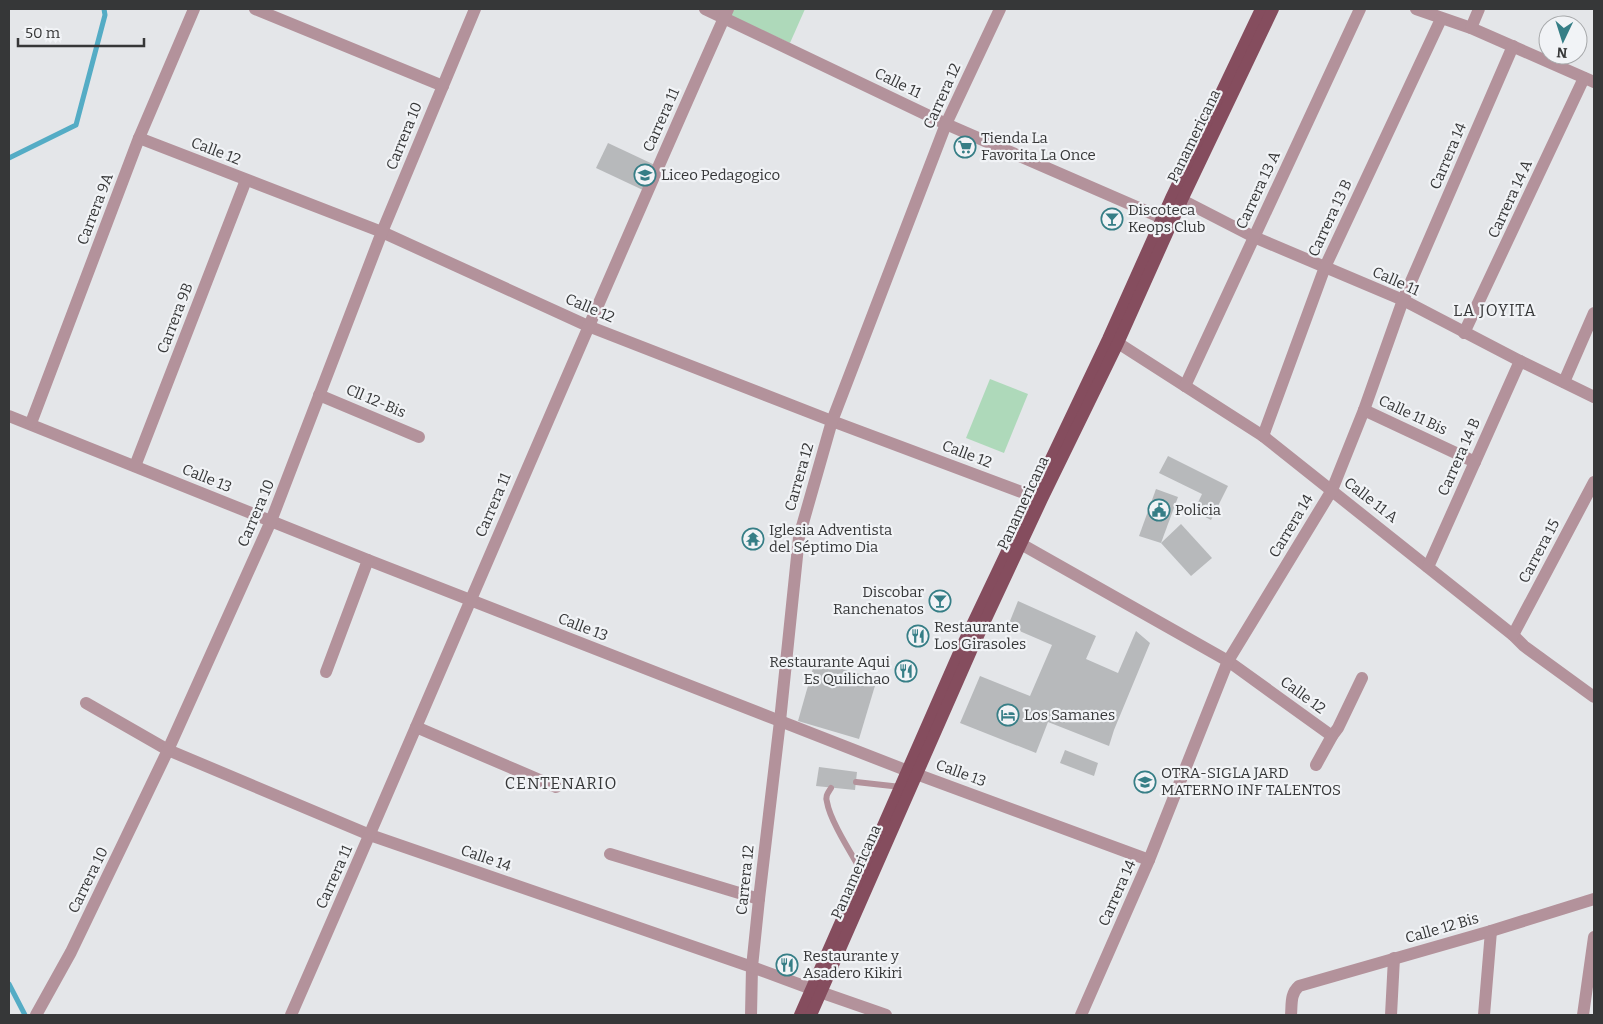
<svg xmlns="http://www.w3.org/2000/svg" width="1603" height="1024" font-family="Bitter,serif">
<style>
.green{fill:#aed9ba}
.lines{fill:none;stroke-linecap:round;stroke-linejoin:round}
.stream{stroke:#54acc5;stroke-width:5}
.building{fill:#b7b9bb}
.service{stroke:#b3929b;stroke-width:6}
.minor{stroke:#b3929b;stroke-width:12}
.tertiary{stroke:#b3929b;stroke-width:12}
.primary{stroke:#854d5e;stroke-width:12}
.labels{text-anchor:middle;stroke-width:4.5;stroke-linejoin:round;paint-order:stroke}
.street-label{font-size:15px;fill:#363738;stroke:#f1f3f6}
.poi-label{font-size:15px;fill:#363738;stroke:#f1f3f6;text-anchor:start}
.neighbourhood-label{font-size:16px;letter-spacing:1px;fill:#363738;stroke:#f1f3f6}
</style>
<rect width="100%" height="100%" fill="#e4e6e9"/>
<!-- green -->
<g class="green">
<polygon points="732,9 805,9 790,43 729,15"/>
<polygon points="990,379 1028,394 1004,453 966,438"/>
</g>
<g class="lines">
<!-- stream -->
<g class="stream">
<polyline points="9,158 76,125 105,15 104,9"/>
<polyline points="9,984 25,1015"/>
</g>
</g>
<!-- building -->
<g class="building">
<polygon points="608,143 657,166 645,191 596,168"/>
<polygon points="1168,456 1228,486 1211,520 1194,511 1202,494 1159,473"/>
<polygon points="1156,489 1178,497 1161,543 1139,536"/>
<polygon points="1181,524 1212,558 1191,576 1161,543"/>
<polygon points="1018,601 1096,636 1086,659 1118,673 1136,631 1150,643 1114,730 1109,746 1048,722 1036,753 960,723 980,676 1030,696 1052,645 1008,626"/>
<polygon points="815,661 877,679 859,739 798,721"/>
<polygon points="1065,750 1098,763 1094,776 1060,763"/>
<polygon points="819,767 857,772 855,790 816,786"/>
</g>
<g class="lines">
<!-- service -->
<g class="service">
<polyline points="856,782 901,787"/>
<path d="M831,788C828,793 825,796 827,802C830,821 853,856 863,874"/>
</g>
<!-- minor -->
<g class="minor">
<polyline points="255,9 443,86"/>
<polyline points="705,9 946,124 1162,218"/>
<polyline points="1416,9 1471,28 1594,82"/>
<polyline points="1471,28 1479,9"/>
<polyline points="139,138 382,232 588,326 832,421 1032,496"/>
<polyline points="1182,200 1254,237 1403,300 1520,361 1594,397"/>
<polyline points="1464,333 1584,78"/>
<polyline points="1118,343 1263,436 1513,635 1524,646 1594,697"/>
<polyline points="1564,382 1594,313"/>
<polyline points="1185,386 1360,9"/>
<polyline points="319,395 419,437"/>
<polyline points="1364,410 1475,462"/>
<polyline points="9,416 368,560 780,721 908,771 1149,860"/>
<polyline points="31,423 139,138 194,9"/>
<polyline points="1263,436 1325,267 1441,19"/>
<polyline points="135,466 246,180"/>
<polyline points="1021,544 1228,661 1332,736"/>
<polyline points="1428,567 1520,361"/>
<polyline points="1513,635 1594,482"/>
<polyline points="326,672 368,560"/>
<polyline points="86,703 168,750 370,835 752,967 751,1015"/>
<polyline points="416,727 556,787"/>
<polyline points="1316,765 1332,736 1338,728 1362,678"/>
<polyline points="610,854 759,899"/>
<polyline points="820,992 886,1015"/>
<polyline points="36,1015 71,952 168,750 271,521 382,232 475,9"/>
<polyline points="1081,1015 1149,860 1228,661 1332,490 1364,410 1403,300 1513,46"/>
<path d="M1291,1015C1292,1004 1290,994 1299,986L1491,931L1594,899"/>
<polyline points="1391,1015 1394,958"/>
<polyline points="1484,1015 1491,931"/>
<polyline points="1583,1015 1594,937"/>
</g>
<!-- tertiary -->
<g class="tertiary">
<polyline points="820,992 752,967 759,899 780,721 799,537 832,421 946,124 1000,9"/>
<path d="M291,1015C438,680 579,343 728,9"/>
</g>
<!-- primary -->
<g class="primary">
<polyline points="800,1015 962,646 1108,339 1172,196 1261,9"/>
<polyline points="811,1015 971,651 1042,499 1118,343 1182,200 1273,9"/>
</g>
</g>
<!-- icons -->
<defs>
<g id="supermarket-ring" transform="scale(1.125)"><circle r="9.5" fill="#f1f3f6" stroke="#367e86" stroke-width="1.5"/><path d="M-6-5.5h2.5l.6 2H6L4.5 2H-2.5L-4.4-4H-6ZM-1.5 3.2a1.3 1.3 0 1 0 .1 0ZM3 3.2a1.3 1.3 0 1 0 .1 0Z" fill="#367e86"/></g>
<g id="school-ring" transform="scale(1.125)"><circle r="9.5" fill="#f1f3f6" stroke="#367e86" stroke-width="1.5"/><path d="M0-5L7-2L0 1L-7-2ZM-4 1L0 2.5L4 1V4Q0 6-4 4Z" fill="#367e86"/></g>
<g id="bar-ring" transform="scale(1.125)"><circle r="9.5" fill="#f1f3f6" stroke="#367e86" stroke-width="1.5"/><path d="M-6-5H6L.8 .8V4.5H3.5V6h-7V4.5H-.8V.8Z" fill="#367e86"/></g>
<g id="civic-ring" transform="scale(1.125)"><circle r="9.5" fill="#f1f3f6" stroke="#367e86" stroke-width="1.5"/><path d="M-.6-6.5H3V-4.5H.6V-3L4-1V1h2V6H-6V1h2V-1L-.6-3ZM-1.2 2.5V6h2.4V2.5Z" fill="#367e86"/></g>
<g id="temple-ring" transform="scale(1.125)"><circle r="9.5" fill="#f1f3f6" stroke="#367e86" stroke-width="1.5"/><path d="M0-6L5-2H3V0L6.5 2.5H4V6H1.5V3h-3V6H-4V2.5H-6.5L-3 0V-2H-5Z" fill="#367e86"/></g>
<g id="restaurant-ring" transform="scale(1.125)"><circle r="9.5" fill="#f1f3f6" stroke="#367e86" stroke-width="1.5"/><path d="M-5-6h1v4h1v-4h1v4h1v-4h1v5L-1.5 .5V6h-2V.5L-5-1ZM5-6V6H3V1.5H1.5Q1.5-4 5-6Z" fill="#367e86"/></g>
<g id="hotel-ring" transform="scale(1.125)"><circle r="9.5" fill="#f1f3f6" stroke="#367e86" stroke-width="1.5"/><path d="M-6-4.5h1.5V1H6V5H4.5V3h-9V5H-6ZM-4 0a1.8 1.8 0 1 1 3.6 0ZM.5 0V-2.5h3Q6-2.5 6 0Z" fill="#367e86"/></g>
</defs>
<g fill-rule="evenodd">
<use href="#supermarket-ring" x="965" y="147"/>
<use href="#school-ring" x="645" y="175"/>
<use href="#bar-ring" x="1112" y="219"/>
<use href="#civic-ring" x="1159" y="510"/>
<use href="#temple-ring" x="753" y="539"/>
<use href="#bar-ring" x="940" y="601"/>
<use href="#restaurant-ring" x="918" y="636"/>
<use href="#restaurant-ring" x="906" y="671"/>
<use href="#hotel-ring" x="1008" y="715"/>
<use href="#school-ring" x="1145" y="782"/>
<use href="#restaurant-ring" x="787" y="965"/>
</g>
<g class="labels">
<!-- street labels -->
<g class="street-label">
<text transform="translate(898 83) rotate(26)" y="5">Calle 11</text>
<text transform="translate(942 96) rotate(-66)" y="5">Carrera 12</text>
<text transform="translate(661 120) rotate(-66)" y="5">Carrera 11</text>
<text transform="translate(404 136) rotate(-68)" y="5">Carrera 10</text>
<text transform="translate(1194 136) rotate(-64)" y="5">Panamericana</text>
<text transform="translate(216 151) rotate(21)" y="5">Calle 12</text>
<text transform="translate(1448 156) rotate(-67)" y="5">Carrera 14</text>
<text transform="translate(1258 190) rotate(-65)" y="5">Carrera 13 A</text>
<text transform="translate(1510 199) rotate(-65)" y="5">Carrera 14 A</text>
<text transform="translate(95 209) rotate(-69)" y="5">Carrera 9A</text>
<text transform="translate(1330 218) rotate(-65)" y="5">Carrera 13 B</text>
<text transform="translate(1396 281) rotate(24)" y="5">Calle 11</text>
<text transform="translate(590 308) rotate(23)" y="5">Calle 12</text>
<text transform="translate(175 318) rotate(-69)" y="5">Carrera 9B</text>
<text transform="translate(376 401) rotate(23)" y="5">Cll 12-Bis</text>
<text transform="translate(1413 415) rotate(25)" y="5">Calle 11 Bis</text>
<text transform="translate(967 454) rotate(21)" y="5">Calle 12</text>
<text transform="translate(1459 457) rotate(-66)" y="5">Carrera 14 B</text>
<text transform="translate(799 477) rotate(-74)" y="5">Carrera 12</text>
<text transform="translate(207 478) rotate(22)" y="5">Calle 13</text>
<text transform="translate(1371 500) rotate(38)" y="5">Calle 11 A</text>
<text transform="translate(1023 503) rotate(-65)" y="5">Panamericana</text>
<text transform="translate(493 505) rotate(-67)" y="5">Carrera 11</text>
<text transform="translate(256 513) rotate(-67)" y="5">Carrera 10</text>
<text transform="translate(1291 526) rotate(-59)" y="5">Carrera 14</text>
<text transform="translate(1539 551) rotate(-62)" y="5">Carrera 15</text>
<text transform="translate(583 627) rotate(21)" y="5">Calle 13</text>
<text transform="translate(1303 695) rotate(36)" y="5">Calle 12</text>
<text transform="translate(961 773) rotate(20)" y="5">Calle 13</text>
<text transform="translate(486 858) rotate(19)" y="5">Calle 14</text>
<text transform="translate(856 872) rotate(-66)" y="5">Panamericana</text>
<text transform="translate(334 877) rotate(-66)" y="5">Carrera 11</text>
<text transform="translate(88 880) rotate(-64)" y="5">Carrera 10</text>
<text transform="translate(745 880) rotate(-84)" y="5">Carrera 12</text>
<text transform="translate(1117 893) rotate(-66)" y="5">Carrera 14</text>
<text transform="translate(1442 928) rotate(-16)" y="5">Calle 12 Bis</text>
</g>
<!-- poi labels -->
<g class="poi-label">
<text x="981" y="143">Tienda La<tspan x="981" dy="17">Favorita La Once</tspan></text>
<text x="661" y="180">Liceo Pedagogico</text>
<text x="1128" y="215">Discoteca<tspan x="1128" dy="17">Keops Club</tspan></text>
<text x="1175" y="515">Policia</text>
<text x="769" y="535">Iglesia Adventista<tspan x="769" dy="17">del Séptimo Dia</tspan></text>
<text x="924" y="597" text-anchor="end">Discobar<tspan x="924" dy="17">Ranchenatos</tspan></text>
<text x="934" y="632">Restaurante<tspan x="934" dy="17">Los Girasoles</tspan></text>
<text x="890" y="667" text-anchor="end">Restaurante Aqui<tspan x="890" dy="17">Es Quilichao</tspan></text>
<text x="1024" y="720">Los Samanes</text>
<text x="1161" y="778">OTRA-SIGLA JARD<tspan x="1161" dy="17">MATERNO INF TALENTOS</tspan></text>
<text x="803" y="961">Restaurante y<tspan x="803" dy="17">Asadero Kikiri</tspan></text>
</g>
<!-- neighbourhood labels -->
<g class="neighbourhood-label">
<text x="1495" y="316">LA JOYITA</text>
<text x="561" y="789">CENTENARIO</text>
</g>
</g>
<!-- border -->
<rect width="1603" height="1024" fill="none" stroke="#363738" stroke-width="20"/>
<!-- north arrow -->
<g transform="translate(1563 40) rotate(184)"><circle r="24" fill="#f1f3f6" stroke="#a6a8aa"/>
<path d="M0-4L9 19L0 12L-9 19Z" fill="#367e86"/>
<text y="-8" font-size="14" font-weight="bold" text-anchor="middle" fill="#363738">N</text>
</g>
<!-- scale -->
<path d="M18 38v8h126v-8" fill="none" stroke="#363738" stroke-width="2.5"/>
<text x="25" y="38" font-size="15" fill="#363738" stroke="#f1f3f6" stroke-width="4" paint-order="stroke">50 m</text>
</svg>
